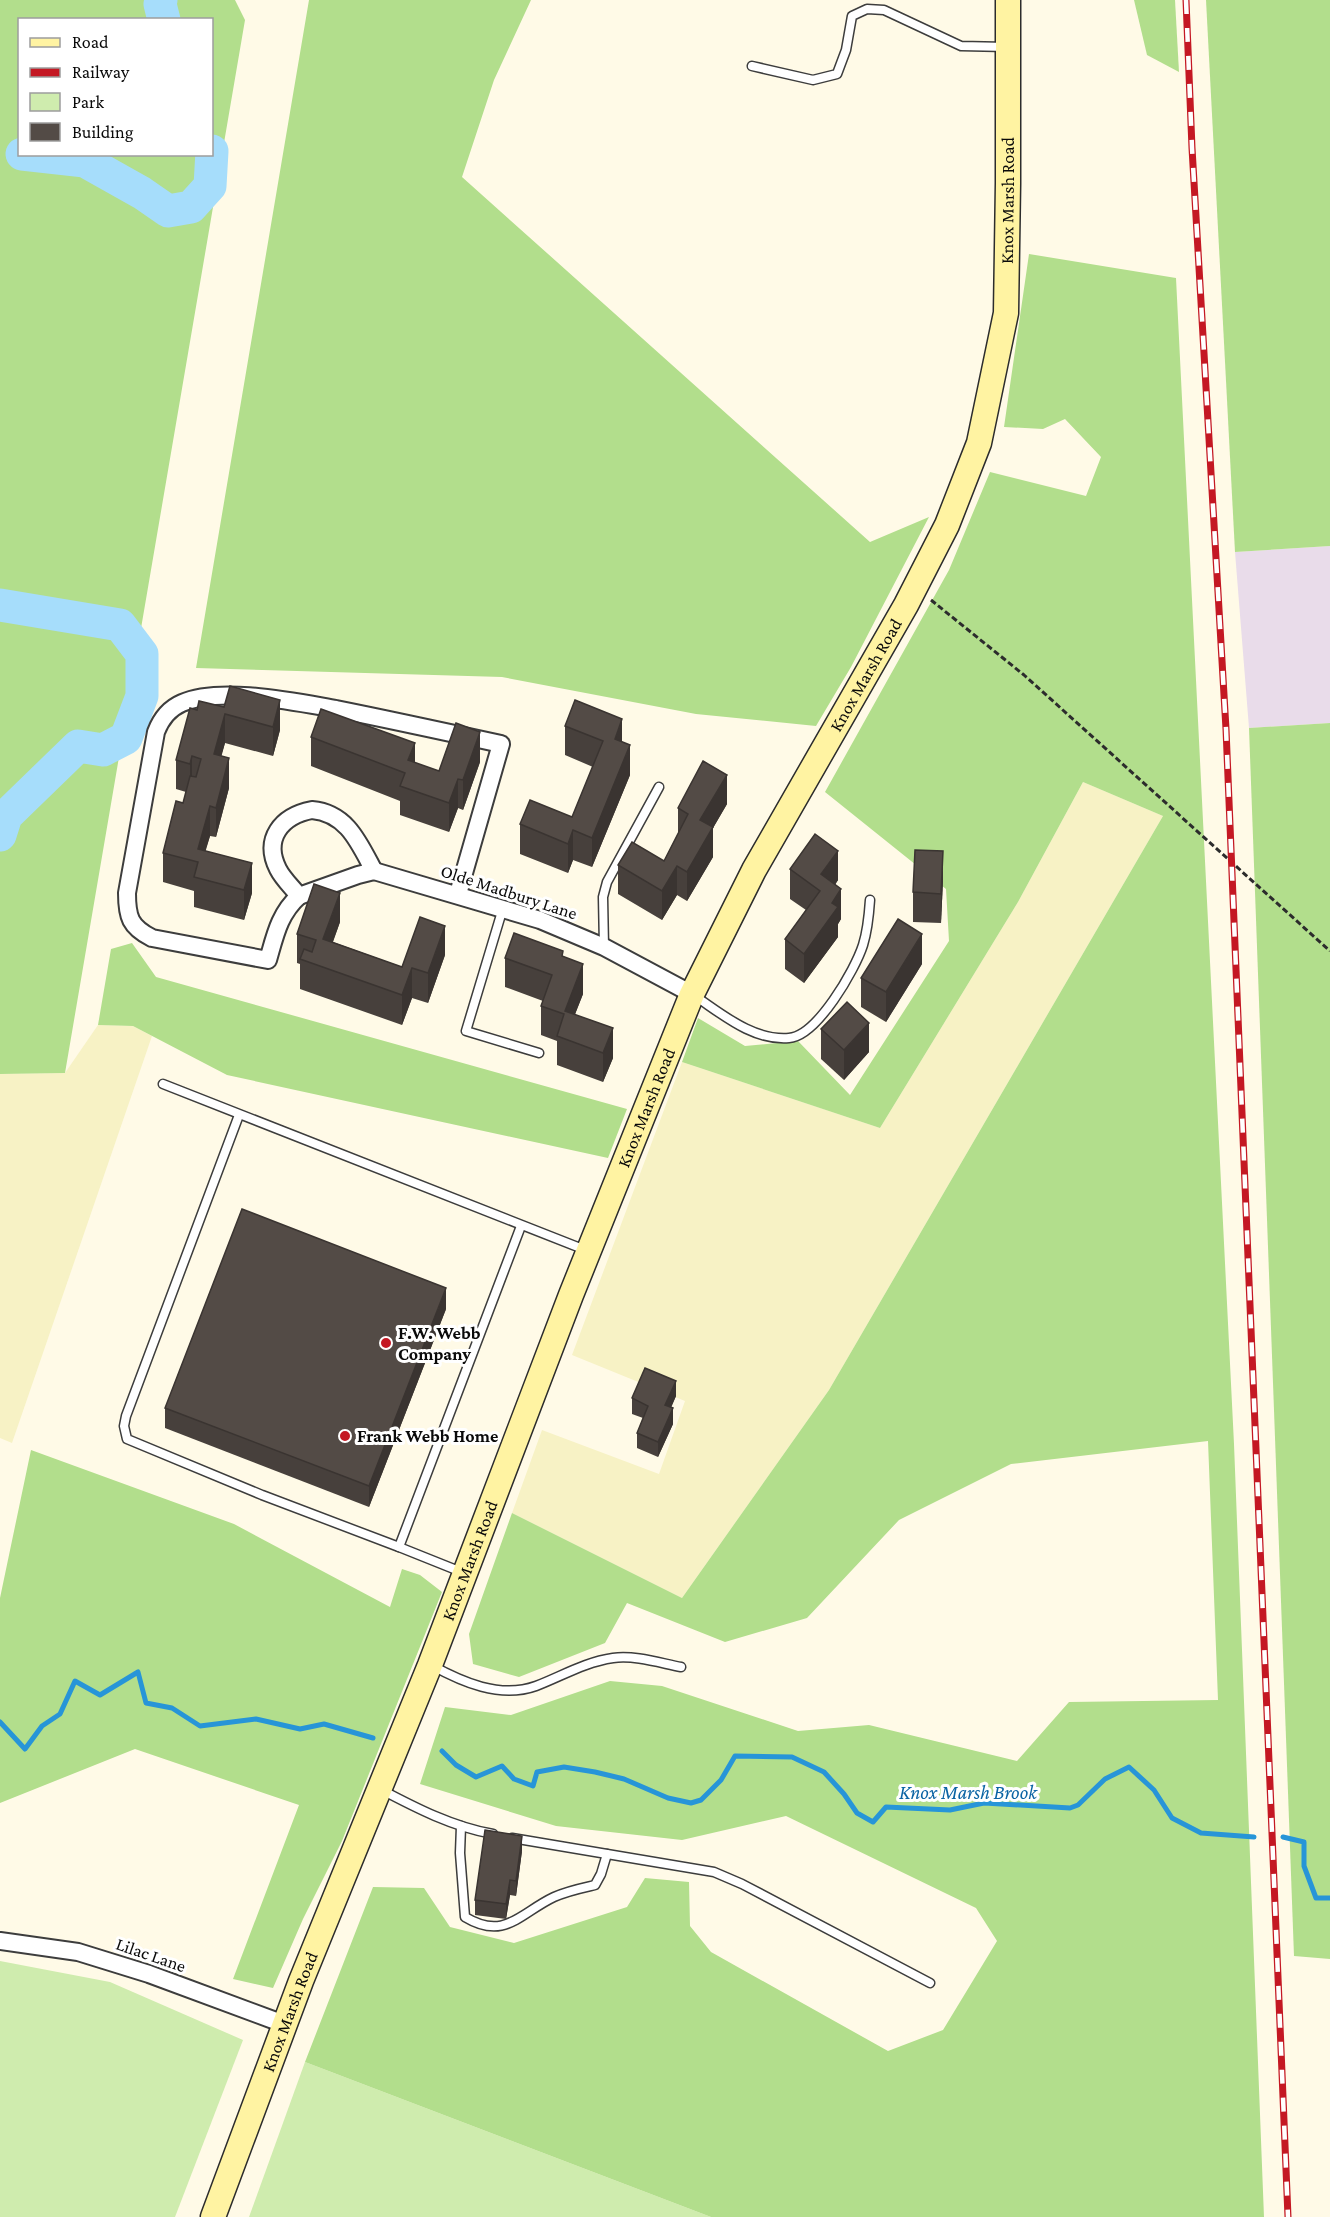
<svg xmlns="http://www.w3.org/2000/svg" width="1330" height="2217" font-family="'Crimson Pro',serif">
<style>
.industrial{fill:#e9dcea}
.farmland{fill:#f7f2c5}
.green{fill:#cfecae}
.forest{fill:#b2de8c;fill-rule:evenodd}
.lines{fill:none;stroke-linecap:round;stroke-linejoin:round}
.stream{stroke:#2795d8;stroke-width:5}
.river{stroke:#a6ddfb;stroke-width:33}
.service-casing{stroke:#3d3d3d;stroke-width:11}
.minor-casing{stroke:#3d3d3d;stroke-width:20}
.secondary-casing{stroke:#2c2c2c;stroke-width:27}
.path{stroke:#2c2c2c;stroke-width:3;stroke-dasharray:6 3;stroke-linecap:butt}
.service{stroke:#fff;stroke-width:8}
.minor{stroke:#fff;stroke-width:16}
.secondary{stroke:#fff3a2;stroke-width:24}
.rail-casing{stroke:#c41823;stroke-width:7}
.rail{stroke:#fff;stroke-width:4.5;stroke-dasharray:14;stroke-linecap:butt}
.wall{fill:#47403c}
.shaded-wall{fill:#3a3431}
.building{fill:#534b46;stroke:#3a3431;stroke-width:1.5}
.poi-dot{fill:#c41823;stroke:#fff;stroke-width:2}
.labels{text-anchor:middle;stroke-width:6;stroke-linejoin:round;paint-order:stroke}
.street-label{font-size:18px;fill:#0a0a0a;stroke:#fff}
.poi-label{font-size:18px;font-weight:bold;fill:#0a0a0a;stroke:#fff;text-anchor:start}
.water-label{font-size:20px;font-style:italic;fill:#0b64a4;stroke:#fff}
</style>
<rect width="100%" height="100%" fill="#fffae7"/>
<!-- industrial -->
<polygon class="industrial" points="1330,546 1330,723 1249,728 1235,552"/>
<!-- farmland -->
<g class="farmland">
<polygon points="1083,782 1163,816 829,1390 682,1598 512,1513 542,1430 659,1474 685,1401 572,1355 682,1062 880,1128 1018,902"/>
<polygon points="98,1025 133,1026 152,1036 12,1443 0,1438 0,1074 65,1073"/>
</g>
<!-- green -->
<g class="green">
<polygon points="0,1961 110,1982 243,2040 175,2217 0,2217"/>
<polygon points="305,2062 711,2217 249,2217"/>
</g>
<!-- forest -->
<g class="forest">
<path d="M0,0H235L245,20L65,1073L0,1074ZM20,20H212V154H20Z"/>
<polygon points="309,0 531,0 494,80 462,177 870,542 929,517 851,667 816,726 696,714 502,677 196,668"/>
<polygon points="1134,0 1175,0 1179,72 1147,55"/>
<polygon points="1206,0 1330,0 1330,546 1235,552"/>
<polygon points="1029,254 1176,278 1234,1444 1264,2217 711,2217 305,2062 373,1887 424,1888 450,1927 514,1943 627,1907 645,1878 689,1882 690,1926 711,1952 888,2051 943,2030 997,1941 976,1908 786,1816 682,1840 556,1826 420,1784 445,1707 511,1715 610,1681 662,1686 798,1731 869,1725 1017,1761 1069,1702 1218,1700 1208,1441 1011,1464 899,1520 807,1618 725,1642 627,1603 605,1643 519,1677 473,1664 469,1634 512,1513 682,1598 829,1390 1163,816 1083,782 1018,902 880,1128 682,1062 698,1018 745,1046 798,1041 850,1095 949,941 946,889 825,792 949,570 990,472 1086,496 1101,457 1065,419 1043,429 1004,427"/>
<polygon points="1330,723 1330,1959 1294,1956 1249,728"/>
<polygon points="132,943 156,977 627,1109 608,1158 227,1075 133,1026 98,1025 111,949"/>
<polygon points="31,1450 234,1524 390,1607 402,1569 420,1575 442,1592 342,1841 303,1919 273,1988 233,1979 299,1805 135,1749 0,1803 0,1598"/>
</g>
<g class="lines">
<!-- stream -->
<g class="stream">
<polyline points="0,1722 25,1749 42,1726 60,1714 75,1681 100,1695 138,1672 146,1703 172,1708 200,1726 256,1719 300,1729 324,1724 373,1738"/>
<polyline points="442,1751 456,1765 476,1777 502,1766 514,1779 533,1786 537,1772 564,1767 595,1772 624,1779 668,1798 691,1803 701,1800 721,1780 735,1756 792,1757 824,1772 844,1794 857,1813 873,1822 886,1807 950,1810 984,1803 1070,1808 1078,1805 1105,1779 1129,1767 1154,1790 1172,1818 1201,1833 1254,1837"/>
<polyline points="1283,1837 1304,1842 1304,1866 1316,1898 1330,1898"/>
</g>
<!-- river -->
<g class="river">
<polyline points="161,0 160,4 164,20"/>
<polyline points="22,154 85,161 142,193 168,211 191,207 210,186 212,151"/>
<polyline points="0,605 120,625 142,654 142,696 126,738 103,750 78,746 6,816 0,835"/>
</g>
<!-- service casing -->
<g class="service-casing">
<g id="service">
<polyline points="752,66 813,80 837,74 846,50 852,16 867,9 884,10 961,46 1007,47"/>
<polyline points="503,908 466,1031 539,1053"/>
<polyline points="604,947 603,897 607,882 659,787"/>
<path d="M695,996C722,1014 753,1041 789,1038C817,1036 855,970 863,945C868,929 869,915 870,900"/>
<polyline points="163,1084 588,1251"/>
<polyline points="239,1115 126,1416 124,1426 127,1439 262,1495 399,1547"/>
<polyline points="464,1573 399,1547 521,1226"/>
<path d="M431,1665C462,1682 500,1699 536,1686C562,1676 585,1662 613,1658C635,1655 660,1663 681,1667"/>
<path d="M380,1789C416,1808 453,1827 493,1834"/>
<path d="M461,1826L460,1853L465,1917C505,1941 520,1913 554,1897C567,1891 582,1888 595,1885L601,1874L607,1854"/>
<polyline points="512,1838 714,1872 742,1884 930,1983"/>
</g>
</g>
<!-- minor casing -->
<g class="minor-casing">
<g id="minor">
<path d="M312,810C347,813 359,843 374,871L358,875L299,896C292,887 283,879 278,869C263,839 281,816 312,810Z"/>
<polyline points="374,871 540,920 604,947 692,994"/>
<path d="M299,896C279,914 275,936 268,960L152,938C130,927 127,917 127,893L156,732C161,719 168,709 182,703C220,686 295,702 336,709C391,720 446,732 501,744L458,894"/>
<polyline points="0,1941 78,1952 149,1974 284,2024"/>
</g>
</g>
<!-- secondary casing -->
<g class="secondary-casing">
<g id="secondary">
<path id="s1" d="M213,2217L301,1981L430,1665L571,1295L692,994L754,870L906,605L947,525L979,443L1006,313L1008,183V0"/>
</g>
</g>
<!-- path -->
<polyline class="path" points="931,600 1024,675 1330,951"/>
<!-- service -->
<use href="#service" class="service"/>
<!-- minor -->
<use href="#minor" class="minor"/>
<!-- secondary -->
<use href="#secondary" class="secondary"/>
<!-- rail casing -->
<g class="rail-casing">
<polyline id="rail" points="1186,0 1192,148 1226,729 1288,2217"/>
</g>
<!-- rail -->
<use href="#rail" class="rail"/>
</g>
<!-- wall -->
<g class="wall">
<polygon points="224,707 280,730 273,756 225,743 221,756 229,788 216,837 210,836 205,851 252,893 244,920 194,907 194,891 163,882 163,853 183,803 186,792 176,789 176,760 197,710"/>
<polygon points="565,726 622,742 630,775 592,867 573,860 568,873 520,854 520,824 572,817 593,767 565,755"/>
<polygon points="311,737 415,763 439,771 480,762 463,810 458,808 449,832 400,815 400,801 311,766"/>
<polygon points="727,804 713,828 713,857 687,901 677,895 662,920 618,894 618,865 664,861 678,834 678,808"/>
<polygon points="790,869 838,880 835,885 841,919 838,924 838,937 804,983 785,969 785,939 806,910 790,899"/>
<polygon points="943,880 941,923 913,922 913,892"/>
<polygon points="340,922 333,942 402,967 445,955 428,1003 412,998 402,1025 300,989 300,964 297,963 297,934"/>
<polygon points="563,957 583,994 575,1014 613,1058 603,1082 557,1065 557,1041 541,1035 541,1006 543,1001 505,987 505,958"/>
<polygon points="922,964 886,1022 861,1007 861,978"/>
<polygon points="821,1029 869,1052 844,1080 821,1059"/>
<polygon points="446,1309 369,1507 165,1428 165,1408"/>
<polygon points="676,1396 671,1408 673,1424 658,1457 637,1448 637,1433 643,1418 632,1414 632,1398"/>
<polygon points="522,1851 516,1896 510,1895 506,1919 475,1915 475,1900"/>
</g>
<!-- shaded-wall -->
<g class="shaded-wall">
<polygon points="280,700 280,730 273,756 273,727"/>
<polygon points="225,714 225,743 214,784 214,754"/>
<polygon points="622,719 622,748 615,739"/>
<polygon points="480,732 480,762 463,810 463,780"/>
<polygon points="415,743 415,773 408,790 408,760"/>
<polygon points="630,745 630,775 592,867 592,838"/>
<polygon points="192,756 192,786 190,793 190,764"/>
<polygon points="229,758 229,788 216,837 216,808"/>
<polygon points="727,775 727,804 713,828 713,857 687,901 687,872 700,820"/>
<polygon points="458,779 458,808 449,832 449,803"/>
<polygon points="210,806 210,836 198,877 198,849"/>
<polygon points="573,830 573,860 568,873 568,844"/>
<polygon points="838,851 838,880 821,904 821,874"/>
<polygon points="943,851 943,880 941,923 941,894"/>
<polygon points="252,863 252,893 244,920 244,890"/>
<polygon points="677,866 677,895 662,920 662,891"/>
<polygon points="841,889 841,919 838,924 838,937 804,983 804,954 832,903"/>
<polygon points="340,893 340,922 323,968 323,939"/>
<polygon points="445,926 445,955 428,1003 428,973"/>
<polygon points="922,934 922,964 886,1022 886,992"/>
<polygon points="583,964 583,994 565,1040 565,1011"/>
<polygon points="412,968 412,998 402,1025 402,995"/>
<polygon points="869,1023 869,1052 844,1080 844,1050"/>
<polygon points="613,1028 613,1058 603,1082 603,1053"/>
<polygon points="446,1288 446,1309 369,1507 369,1486"/>
<polygon points="676,1381 676,1396 665,1420 665,1405"/>
<polygon points="673,1408 673,1424 658,1457 658,1442"/>
<polygon points="522,1836 522,1851 516,1896 516,1881"/>
<polygon points="510,1880 510,1895 506,1919 506,1904"/>
</g>
<!-- building -->
<g class="building">
<polygon points="230,686 280,700 273,727 225,714 214,754 229,758 216,808 210,806 198,849 252,863 244,890 194,877 198,862 163,853 176,801 183,803 190,776 196,777 201,759 192,756 190,764 176,760 190,708 197,710 199,701 224,707"/>
<polygon points="575,700 622,719 615,739 630,745 592,838 573,830 568,844 520,824 530,800 572,817 603,741 565,726"/>
<polygon points="321,709 415,743 408,760 439,771 456,723 480,732 463,780 458,779 449,803 400,786 405,773 311,737"/>
<polygon points="703,761 727,775 700,820 713,827 687,872 677,866 662,891 618,865 632,842 664,861 688,814 678,808"/>
<polygon points="815,834 838,851 821,874 841,889 832,903 838,907 804,954 785,939 820,891 790,869"/>
<polygon points="915,850 943,851 941,894 913,892"/>
<polygon points="314,884 340,893 323,939 402,967 420,917 445,926 428,973 412,968 402,995 300,959 304,949 312,952 316,940 297,934"/>
<polygon points="898,919 922,934 886,992 861,978"/>
<polygon points="514,933 563,951 562,956 583,964 565,1011 613,1028 603,1053 557,1036 564,1014 541,1006 552,975 505,958"/>
<polygon points="847,1002 869,1023 844,1050 821,1029"/>
<polygon points="242,1209 446,1288 369,1486 165,1408"/>
<polygon points="645,1368 676,1381 665,1405 673,1408 658,1442 637,1433 648,1406 632,1398"/>
<polygon points="485,1830 522,1836 516,1881 510,1880 506,1904 475,1900"/>
</g>
<!-- markers -->
<g class="poi-dot">
<circle cx="386" cy="1343" r="6"/>
<circle cx="345" cy="1436" r="6"/>
</g>
<g class="labels">
<!-- street labels -->
<g class="street-label">
<text dy="6" stroke="none"><textPath href="#s1" startOffset="2181">Knox Marsh Road</textPath></text>
<text dy="6" stroke="none"><textPath href="#s1" startOffset="1677">Knox Marsh Road</textPath></text>
<text transform="translate(509 892) rotate(18)" y="6">Olde Madbury Lane</text>
<text dy="6" stroke="none"><textPath href="#s1" startOffset="1191">Knox Marsh Road</textPath></text>
<text dy="6" stroke="none"><textPath href="#s1" startOffset="705">Knox Marsh Road</textPath></text>
<text transform="translate(151 1955) rotate(19)" y="6">Lilac Lane</text>
<text dy="6" stroke="none"><textPath href="#s1" startOffset="219">Knox Marsh Road</textPath></text>
</g>
<!-- poi labels -->
<g class="poi-label">
<text x="398" y="1339">F.W. Webb<tspan x="398" dy="21">Company</tspan></text>
<text x="357" y="1442">Frank Webb Home</text>
</g>
<!-- water labels -->
<g class="water-label">
<text x="968" y="1799">Knox Marsh Brook</text>
</g>
</g>
<!-- legend -->
<rect x="18" y="18" width="195" height="138" fill="#ffffff" stroke="#9d9d9d" stroke-width="1.5"/>
<rect x="30" y="38" width="30" height="9" fill="#fff3a2" stroke="#9d9d9d" stroke-width="1.5"/>
<text x="72" y="48" font-size="18" fill="#0a0a0a">Road</text>
<rect x="30" y="68" width="30" height="9" fill="#c41823" stroke="#9d9d9d" stroke-width="1.5"/>
<text x="72" y="78" font-size="18" fill="#0a0a0a">Railway</text>
<rect x="30" y="93" width="30" height="18" fill="#cfecae" stroke="#9d9d9d" stroke-width="1.5"/>
<text x="72" y="108" font-size="18" fill="#0a0a0a">Park</text>
<rect x="30" y="123" width="30" height="18" fill="#534b46" stroke="#9d9d9d" stroke-width="1.5"/>
<text x="72" y="138" font-size="18" fill="#0a0a0a">Building</text>
</svg>
